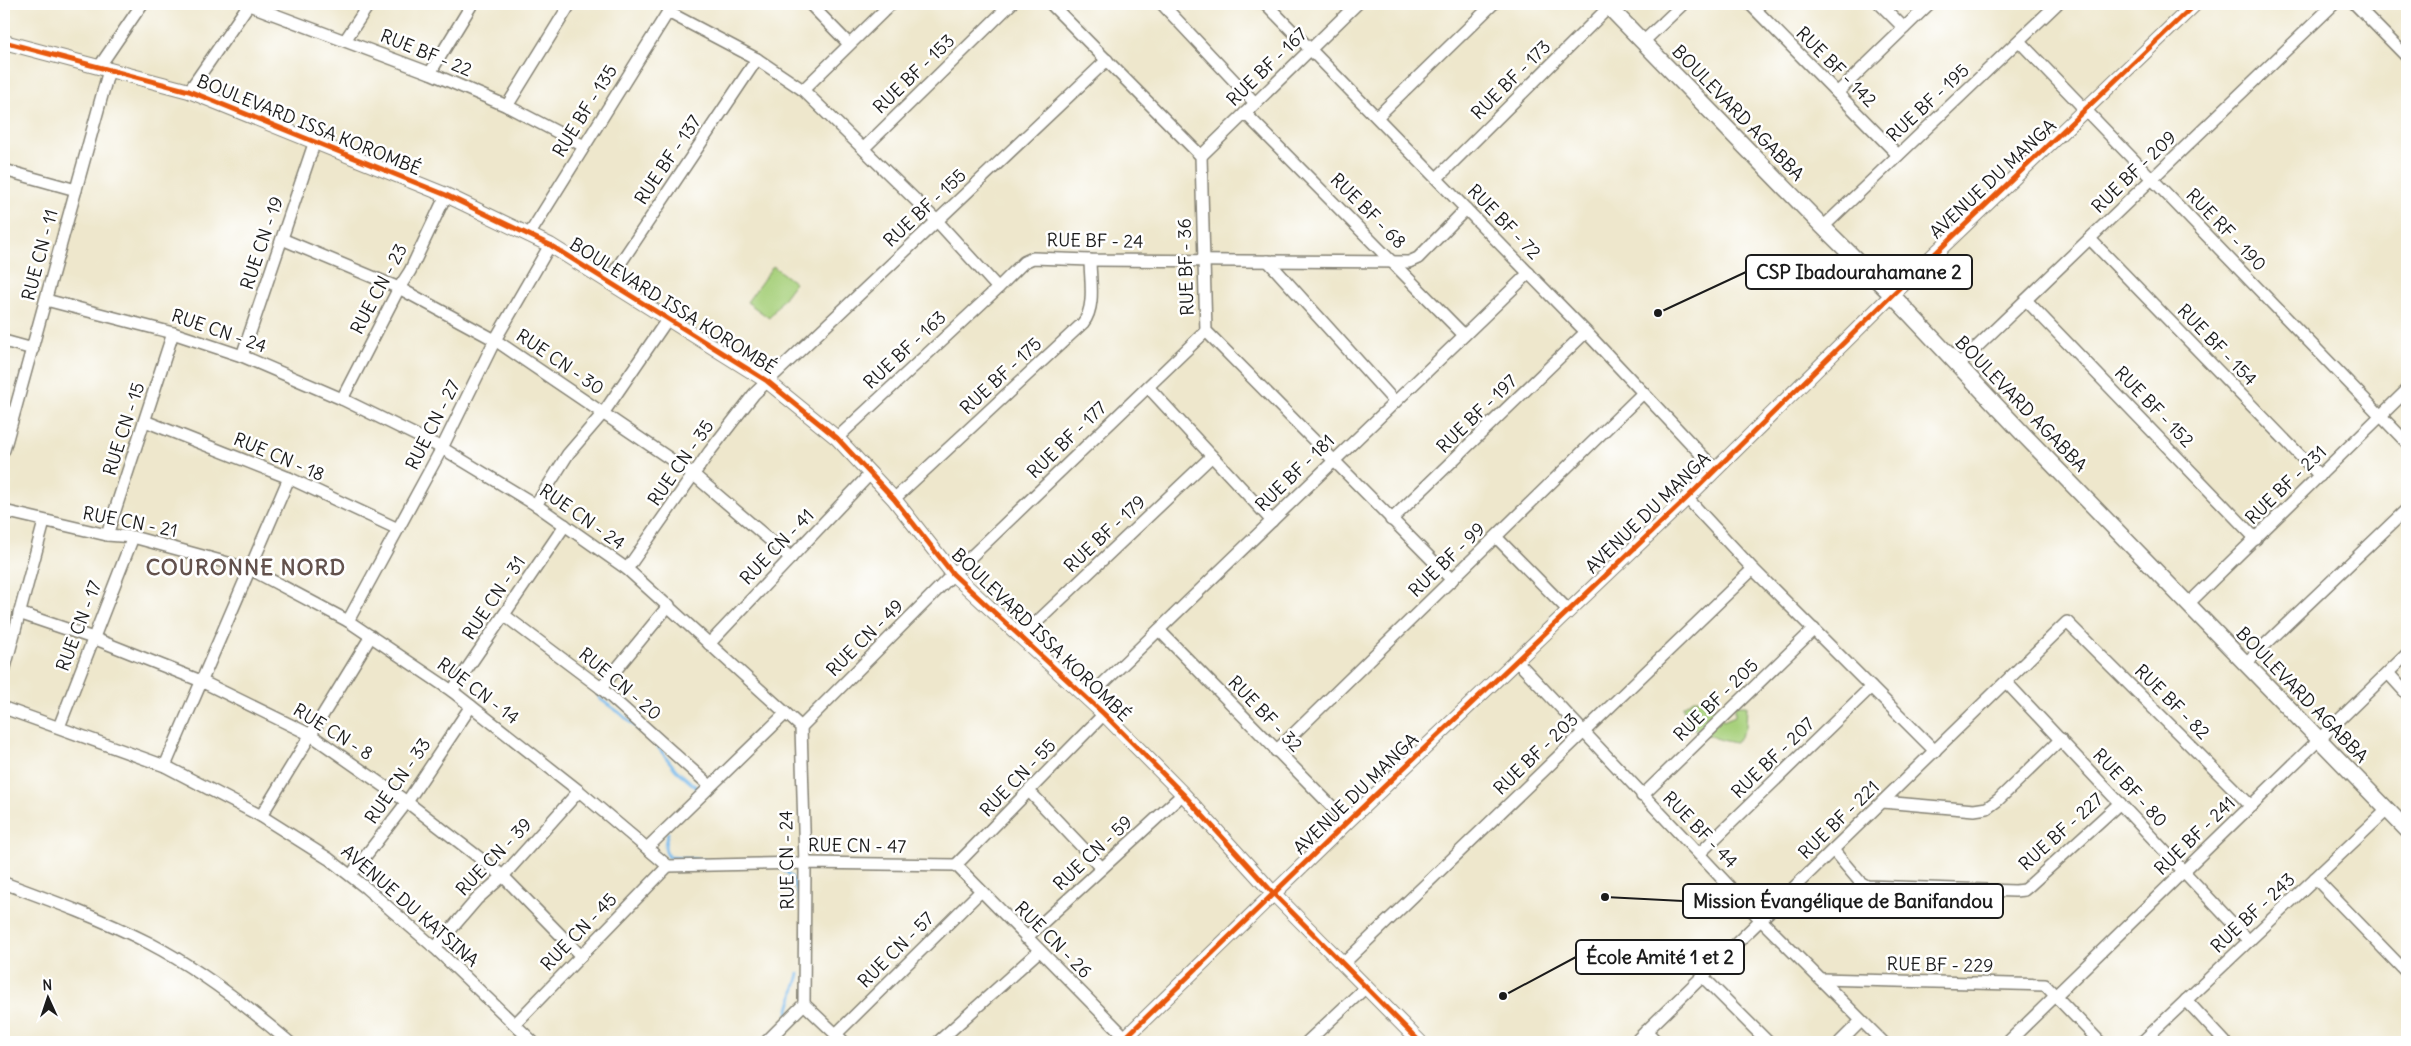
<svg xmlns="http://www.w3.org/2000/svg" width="2411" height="1046" font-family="Delius,sans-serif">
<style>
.green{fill:#a7d07b;stroke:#62764c}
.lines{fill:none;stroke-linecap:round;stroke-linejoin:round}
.stream{stroke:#74b8ea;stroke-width:3}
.minor-casing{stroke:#858274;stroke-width:14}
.tertiary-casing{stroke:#858274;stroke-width:16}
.secondary-casing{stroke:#858274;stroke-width:18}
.minor{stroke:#fff;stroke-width:11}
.tertiary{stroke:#fff;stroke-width:14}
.secondary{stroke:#fff;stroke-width:15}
.cycleway-casing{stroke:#fff;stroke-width:8}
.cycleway{stroke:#e8590c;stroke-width:5}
.labels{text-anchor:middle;stroke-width:5;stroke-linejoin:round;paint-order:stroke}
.street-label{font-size:18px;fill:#1c1c1c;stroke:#fff}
.district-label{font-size:22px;font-weight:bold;letter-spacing:1px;fill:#63524d;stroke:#fff}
.leader{fill:none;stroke:#1c1c1c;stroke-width:2}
.callout-dot{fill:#1c1c1c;stroke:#fff;stroke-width:2}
.callout{fill:#fff;stroke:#1c1c1c;stroke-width:2}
.callout-label{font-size:19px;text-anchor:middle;font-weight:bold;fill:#1c1c1c}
</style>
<rect width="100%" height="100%" fill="#fff"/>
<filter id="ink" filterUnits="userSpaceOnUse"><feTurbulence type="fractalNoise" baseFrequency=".02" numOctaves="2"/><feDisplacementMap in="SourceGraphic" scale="10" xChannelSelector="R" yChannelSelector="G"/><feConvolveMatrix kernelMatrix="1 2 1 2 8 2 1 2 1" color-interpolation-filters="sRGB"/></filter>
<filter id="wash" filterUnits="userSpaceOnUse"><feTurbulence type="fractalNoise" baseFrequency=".0096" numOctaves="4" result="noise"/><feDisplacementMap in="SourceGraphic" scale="20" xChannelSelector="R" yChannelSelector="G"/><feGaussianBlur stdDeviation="1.12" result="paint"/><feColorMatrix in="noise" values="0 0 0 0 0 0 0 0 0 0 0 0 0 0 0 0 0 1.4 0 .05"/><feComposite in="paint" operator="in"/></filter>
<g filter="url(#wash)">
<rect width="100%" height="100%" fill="#eee7cc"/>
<!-- green -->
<g class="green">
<polygon points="773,266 795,283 769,318 747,302"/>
<path d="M1694,699L1713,700V706L1720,713L1723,721L1735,716V705H1747L1746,727L1736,743C1725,742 1697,733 1690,725C1685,720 1684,713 1683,706Z"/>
</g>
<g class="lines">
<!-- stream -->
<g class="stream">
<polyline points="558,664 576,675"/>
<polyline points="596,690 600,699 620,713 658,747 676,770 697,788 697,795"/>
<path d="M668,833C665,842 663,850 669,857L705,860"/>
<path d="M781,869C794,873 797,890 800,902"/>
<polyline points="788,1013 799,974"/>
</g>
</g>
</g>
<g filter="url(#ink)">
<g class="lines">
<!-- minor casing -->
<g class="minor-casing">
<g id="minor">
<polyline points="810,4 849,44"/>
<polyline points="1051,4 1201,156 1206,331 1452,580"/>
<polyline points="1162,4 1255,103"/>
<polyline points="1266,4 1586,332 1714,468"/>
<polyline points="1750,4 1898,155"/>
<polyline points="1880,4 1904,28"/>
<polyline points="2355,4 2407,57"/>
<polyline points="249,5 430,73 507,106 584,146"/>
<polyline points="668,12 757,59 803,90 937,221 998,288 1024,262 1033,258 1090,260 1409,262 1418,258 1466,209"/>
<polyline points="346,39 369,4"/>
<polyline points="2019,41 2407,443"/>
<polyline points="1643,42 1683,4"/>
<polyline points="99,67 142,4"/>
<polyline points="430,73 472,4"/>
<polyline points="803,90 891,4"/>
<polyline points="189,91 249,4"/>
<polyline points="1837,93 1929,4"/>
<polyline points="507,106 570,4"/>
<polyline points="1245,113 1464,335"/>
<polyline points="1377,117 1493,4"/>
<polyline points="864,148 1011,4"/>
<polyline points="1201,156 1357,4"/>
<polyline points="4,170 76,190"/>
<polyline points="1437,178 1609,7"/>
<polyline points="1823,227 2057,4"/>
<polyline points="529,235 668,12 670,4"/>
<polyline points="282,239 399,288 495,340 694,475 791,558"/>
<polyline points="2090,239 2320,476"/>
<polyline points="1268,261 1395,402"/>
<polyline points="609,280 757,59"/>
<polyline points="46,300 173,333 242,356 342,399 442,448 536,505 627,569 801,727 805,863 804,1004"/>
<polyline points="2026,300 2256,539"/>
<polyline points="4,341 33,349"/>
<polyline points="242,356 315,141"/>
<polyline points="1958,365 2334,4"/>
<polyline points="1148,387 1272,521"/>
<polyline points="342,399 399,288 410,271 446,195"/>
<polyline points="145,421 289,478 398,529"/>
<polyline points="837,438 998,288"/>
<polyline points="4,450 109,70"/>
<polyline points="1687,498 1753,569 1935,751"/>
<path d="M894,499L1083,323C1096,307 1090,279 1090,260"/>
<polyline points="536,505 568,454 604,412 669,317"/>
<polyline points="4,511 107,535 133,537 250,569 348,621 452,691 579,791 668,866"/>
<polyline points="1391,520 1586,332"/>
<polyline points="107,535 173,333"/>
<polyline points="1496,537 1568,610"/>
<polyline points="627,569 710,451 754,394 1107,60"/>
<polyline points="2188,604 2407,390"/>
<polyline points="19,613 93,638 201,681 311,735 407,802 503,876 581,956"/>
<polyline points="504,615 601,688 709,785"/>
<polyline points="348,621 442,448 495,340 550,245"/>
<polyline points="1159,630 1347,822"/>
<polyline points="1021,637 1212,456"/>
<polyline points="709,644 871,473"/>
<polyline points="1516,660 1761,920 1883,1042"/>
<polyline points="2247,662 2407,509"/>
<polyline points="4,671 44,522"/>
<polyline points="2388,673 2407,694"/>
<polyline points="2006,682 2249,941"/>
<polyline points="601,688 669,605"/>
<polyline points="452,691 565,525"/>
<polyline points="1087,699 1529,273"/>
<polyline points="4,708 165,766 261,816 329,859 366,888 435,948 533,1042"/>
<polyline points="59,727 133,537"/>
<polyline points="801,727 953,574 1206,331"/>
<polyline points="1276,751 1643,393"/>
<polyline points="165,766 289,478"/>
<polyline points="1029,791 1102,868"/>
<polyline points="1642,796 1814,629"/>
<polyline points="1883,802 1974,810 1987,808 1998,800 2061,739"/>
<polyline points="261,816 371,636"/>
<polyline points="647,848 785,714"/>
<polyline points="1833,850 1860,882 1867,886 2015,891 2024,890 2030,885 2120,803"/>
<polyline points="1699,854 1871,687"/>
<polyline points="956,865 1130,1042"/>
<polyline points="956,865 1104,714"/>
<polyline points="668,866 805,863 956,865"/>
<polyline points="351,875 407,802 471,706"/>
<polyline points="2315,878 2407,973"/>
<path d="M4,883C53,901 102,919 149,943C199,969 247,1006 289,1042"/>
<polyline points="1026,938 1183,794"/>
<polyline points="435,948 477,899 503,876 579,791"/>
<polyline points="1343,964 1753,569"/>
<polyline points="1703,977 1768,1042"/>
<polyline points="1820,979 2045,985 2100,1042"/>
<polyline points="2186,1000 2225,1042"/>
<polyline points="804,1004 844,1042"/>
<polyline points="516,1023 668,866"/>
<polyline points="1646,1031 1657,1042"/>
<polyline points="836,1034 980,892"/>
<polyline points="766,1042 804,1004"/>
<polyline points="938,1042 1039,951"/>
<polyline points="1307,1042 1366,987"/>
<polyline points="1635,1042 2067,622 2251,806"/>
<polyline points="1840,1042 1861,1021"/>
<polyline points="2008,1042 2407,654"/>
<polyline points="2142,1042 2387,810"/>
</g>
</g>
<!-- tertiary casing -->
<g class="tertiary-casing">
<g id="tertiary">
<polyline points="4,42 189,91 446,195 550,245 767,381 837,438 894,499 953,574 1104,714 1183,794 1273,893 1420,1042"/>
<polyline points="1121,1042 1347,822 1687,498 1892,295 2195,4"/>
</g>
</g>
<!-- secondary casing -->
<g class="secondary-casing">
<polyline id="secondary" points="1606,4 1823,227 1892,295 2025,436 2407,830"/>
</g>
<!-- minor -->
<use href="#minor" class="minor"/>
<!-- tertiary -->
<use href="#tertiary" class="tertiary"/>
<!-- secondary -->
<use href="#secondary" class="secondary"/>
<!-- cycleway casing -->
<g class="cycleway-casing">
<g id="cycleway">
<polyline points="4,42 189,91 446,195 550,245 767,381 837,438 894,499 953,574 1104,714 1183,794 1273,893 1420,1042"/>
<polyline points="1121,1042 1347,822 1687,498 1892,295 2195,4"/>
</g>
</g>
<!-- cycleway -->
<use href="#cycleway" class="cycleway"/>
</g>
</g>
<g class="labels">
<!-- street labels -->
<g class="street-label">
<text transform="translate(426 53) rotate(22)" y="6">RUE BF - 22</text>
<text transform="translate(1267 67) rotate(-44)" y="6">RUE BF - 167</text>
<text transform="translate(1836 67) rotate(45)" y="6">RUE BF - 142</text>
<text transform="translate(914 74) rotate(-44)" y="6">RUE BF - 153</text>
<text transform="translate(1511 80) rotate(-45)" y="6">RUE BF - 173</text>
<text transform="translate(1928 103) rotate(-43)" y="6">RUE BF - 195</text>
<text transform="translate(585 111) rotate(-58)" y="6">RUE BF - 135</text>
<text transform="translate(1738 113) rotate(46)" y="6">BOULEVARD AGABBA</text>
<text transform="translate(309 125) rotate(22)" y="6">BOULEVARD ISSA KOROMBÉ</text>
<text transform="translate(668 160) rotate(-56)" y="6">RUE BF - 137</text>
<text transform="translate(2134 172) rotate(-44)" y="6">RUE BF - 209</text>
<text transform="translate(1993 179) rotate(-43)" y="6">AVENUE DU MANGA</text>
<text transform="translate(925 208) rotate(-43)" y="6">RUE BF - 155</text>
<text transform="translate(1368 211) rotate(45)" y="6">RUE BF - 68</text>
<text transform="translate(1504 222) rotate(46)" y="6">RUE BF - 72</text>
<text transform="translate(2226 230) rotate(46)" y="6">RUE RF - 190</text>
<text transform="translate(1095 241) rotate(1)" y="6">RUE BF - 24</text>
<text transform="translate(262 243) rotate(-71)" y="6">RUE CN - 19</text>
<text transform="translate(40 255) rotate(-75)" y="6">RUE CN - 11</text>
<text transform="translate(1186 267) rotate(-92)" y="6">RUE BF - 36</text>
<text transform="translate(379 289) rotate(-62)" y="6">RUE CN - 23</text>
<text transform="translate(673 306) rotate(32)" y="6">BOULEVARD ISSA KOROMBÉ</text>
<text transform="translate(219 331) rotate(19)" y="6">RUE CN - 24</text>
<text transform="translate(2217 345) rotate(46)" y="6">RUE BF - 154</text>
<text transform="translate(905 350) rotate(-43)" y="6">RUE BF - 163</text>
<text transform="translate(560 362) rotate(34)" y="6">RUE CN - 30</text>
<text transform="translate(1001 376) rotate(-43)" y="6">RUE BF - 175</text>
<text transform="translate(2021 404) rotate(46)" y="6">BOULEVARD AGABBA</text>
<text transform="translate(2154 407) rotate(46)" y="6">RUE BF - 152</text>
<text transform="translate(1477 414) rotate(-44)" y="6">RUE BF - 197</text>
<text transform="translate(433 425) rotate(-63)" y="6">RUE CN - 27</text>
<text transform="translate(124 429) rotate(-72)" y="6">RUE CN - 15</text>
<text transform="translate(1067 440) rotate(-44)" y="6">RUE BF - 177</text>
<text transform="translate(279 457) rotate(23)" y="6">RUE CN - 18</text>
<text transform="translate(681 463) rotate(-55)" y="6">RUE CN - 35</text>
<text transform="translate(1295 473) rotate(-44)" y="6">RUE BF - 181</text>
<text transform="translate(2286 485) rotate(-44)" y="6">RUE BF - 231</text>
<text transform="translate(1648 513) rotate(-44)" y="6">AVENUE DU MANGA</text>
<text transform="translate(582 517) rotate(35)" y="6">RUE CN - 24</text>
<text transform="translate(130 522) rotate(11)" y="6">RUE CN - 21</text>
<text transform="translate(1105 534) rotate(-43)" y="6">RUE BF - 179</text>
<text transform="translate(777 547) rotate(-46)" y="6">RUE CN - 41</text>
<text transform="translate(1447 560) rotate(-44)" y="6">RUE BF - 99</text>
<text transform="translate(494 598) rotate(-56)" y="6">RUE CN - 31</text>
<text transform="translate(79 626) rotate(-69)" y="6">RUE CN - 17</text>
<text transform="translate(1041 635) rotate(44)" y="6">BOULEVARD ISSA KOROMBÉ</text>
<text transform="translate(865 638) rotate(-45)" y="6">RUE CN - 49</text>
<text transform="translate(620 684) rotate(40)" y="6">RUE CN - 20</text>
<text transform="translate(478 691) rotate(37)" y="6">RUE CN - 14</text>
<text transform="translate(2302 695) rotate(46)" y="6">BOULEVARD AGABBA</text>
<text transform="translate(1716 700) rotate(-44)" y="6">RUE BF - 205</text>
<text transform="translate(2172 702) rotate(45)" y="6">RUE BF - 82</text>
<text transform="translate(1265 714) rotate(46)" y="6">RUE BF - 32</text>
<text transform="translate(333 732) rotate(32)" y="6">RUE CN - 8</text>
<text transform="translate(1536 754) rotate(-44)" y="6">RUE BF - 203</text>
<text transform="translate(1773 758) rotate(-44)" y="6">RUE BF - 207</text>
<text transform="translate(1018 778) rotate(-46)" y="6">RUE CN - 55</text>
<text transform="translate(398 781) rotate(-55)" y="6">RUE CN - 33</text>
<text transform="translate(2130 788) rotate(47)" y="6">RUE BF - 80</text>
<text transform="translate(1356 794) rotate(-44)" y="6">AVENUE DU MANGA</text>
<text transform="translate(1839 820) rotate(-44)" y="6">RUE BF - 221</text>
<text transform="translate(1700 830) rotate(46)" y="6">RUE BF - 44</text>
<text transform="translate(2061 832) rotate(-42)" y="6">RUE BF - 227</text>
<text transform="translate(2195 836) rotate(-44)" y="6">RUE BF - 241</text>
<text transform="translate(857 846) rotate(1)" y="6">RUE CN - 47</text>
<text transform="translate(1093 853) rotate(-43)" y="6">RUE CN - 59</text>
<text transform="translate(494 857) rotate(-46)" y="6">RUE CN - 39</text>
<text transform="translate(787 860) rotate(-91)" y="6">RUE CN - 24</text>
<text transform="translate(410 906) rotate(41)" y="6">AVENUE DU KATSINA</text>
<text transform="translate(2253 913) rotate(-43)" y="6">RUE BF - 243</text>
<text transform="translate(579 932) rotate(-46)" y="6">RUE CN - 45</text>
<text transform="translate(1053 940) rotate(45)" y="6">RUE CN - 26</text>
<text transform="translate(896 950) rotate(-45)" y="6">RUE CN - 57</text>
<text transform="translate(1940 965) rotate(1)" y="6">RUE BF - 229</text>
</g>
<!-- district labels -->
<g class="district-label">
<text x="246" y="575">COURONNE NORD</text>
</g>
</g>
<!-- callouts -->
<path class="leader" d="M1658 313L1746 272M1605 897L1683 901M1503 996L1576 957"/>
<g class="callout-dot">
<circle cx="1658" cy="313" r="5"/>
<circle cx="1605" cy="897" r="5"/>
<circle cx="1503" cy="996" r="5"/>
</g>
<g class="callout">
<rect x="1746" y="255" width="226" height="34" rx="5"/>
<rect x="1683" y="884" width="320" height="34" rx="5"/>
<rect x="1576" y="940" width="168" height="34" rx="5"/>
</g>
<g class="callout-label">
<text x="1859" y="279">CSP Ibadourahamane 2</text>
<text x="1843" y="908">Mission Évangélique de Banifandou</text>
<text x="1660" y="964">École Amité 1 et 2</text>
</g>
<!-- margin -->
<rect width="2411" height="1046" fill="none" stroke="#fff" stroke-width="20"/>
<!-- north arrow -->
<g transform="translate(48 998) rotate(357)" stroke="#ffffff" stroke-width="4" paint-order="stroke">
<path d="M0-4L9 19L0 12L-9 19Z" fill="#1c1c1c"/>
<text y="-8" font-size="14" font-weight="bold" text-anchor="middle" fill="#1c1c1c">N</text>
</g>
</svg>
